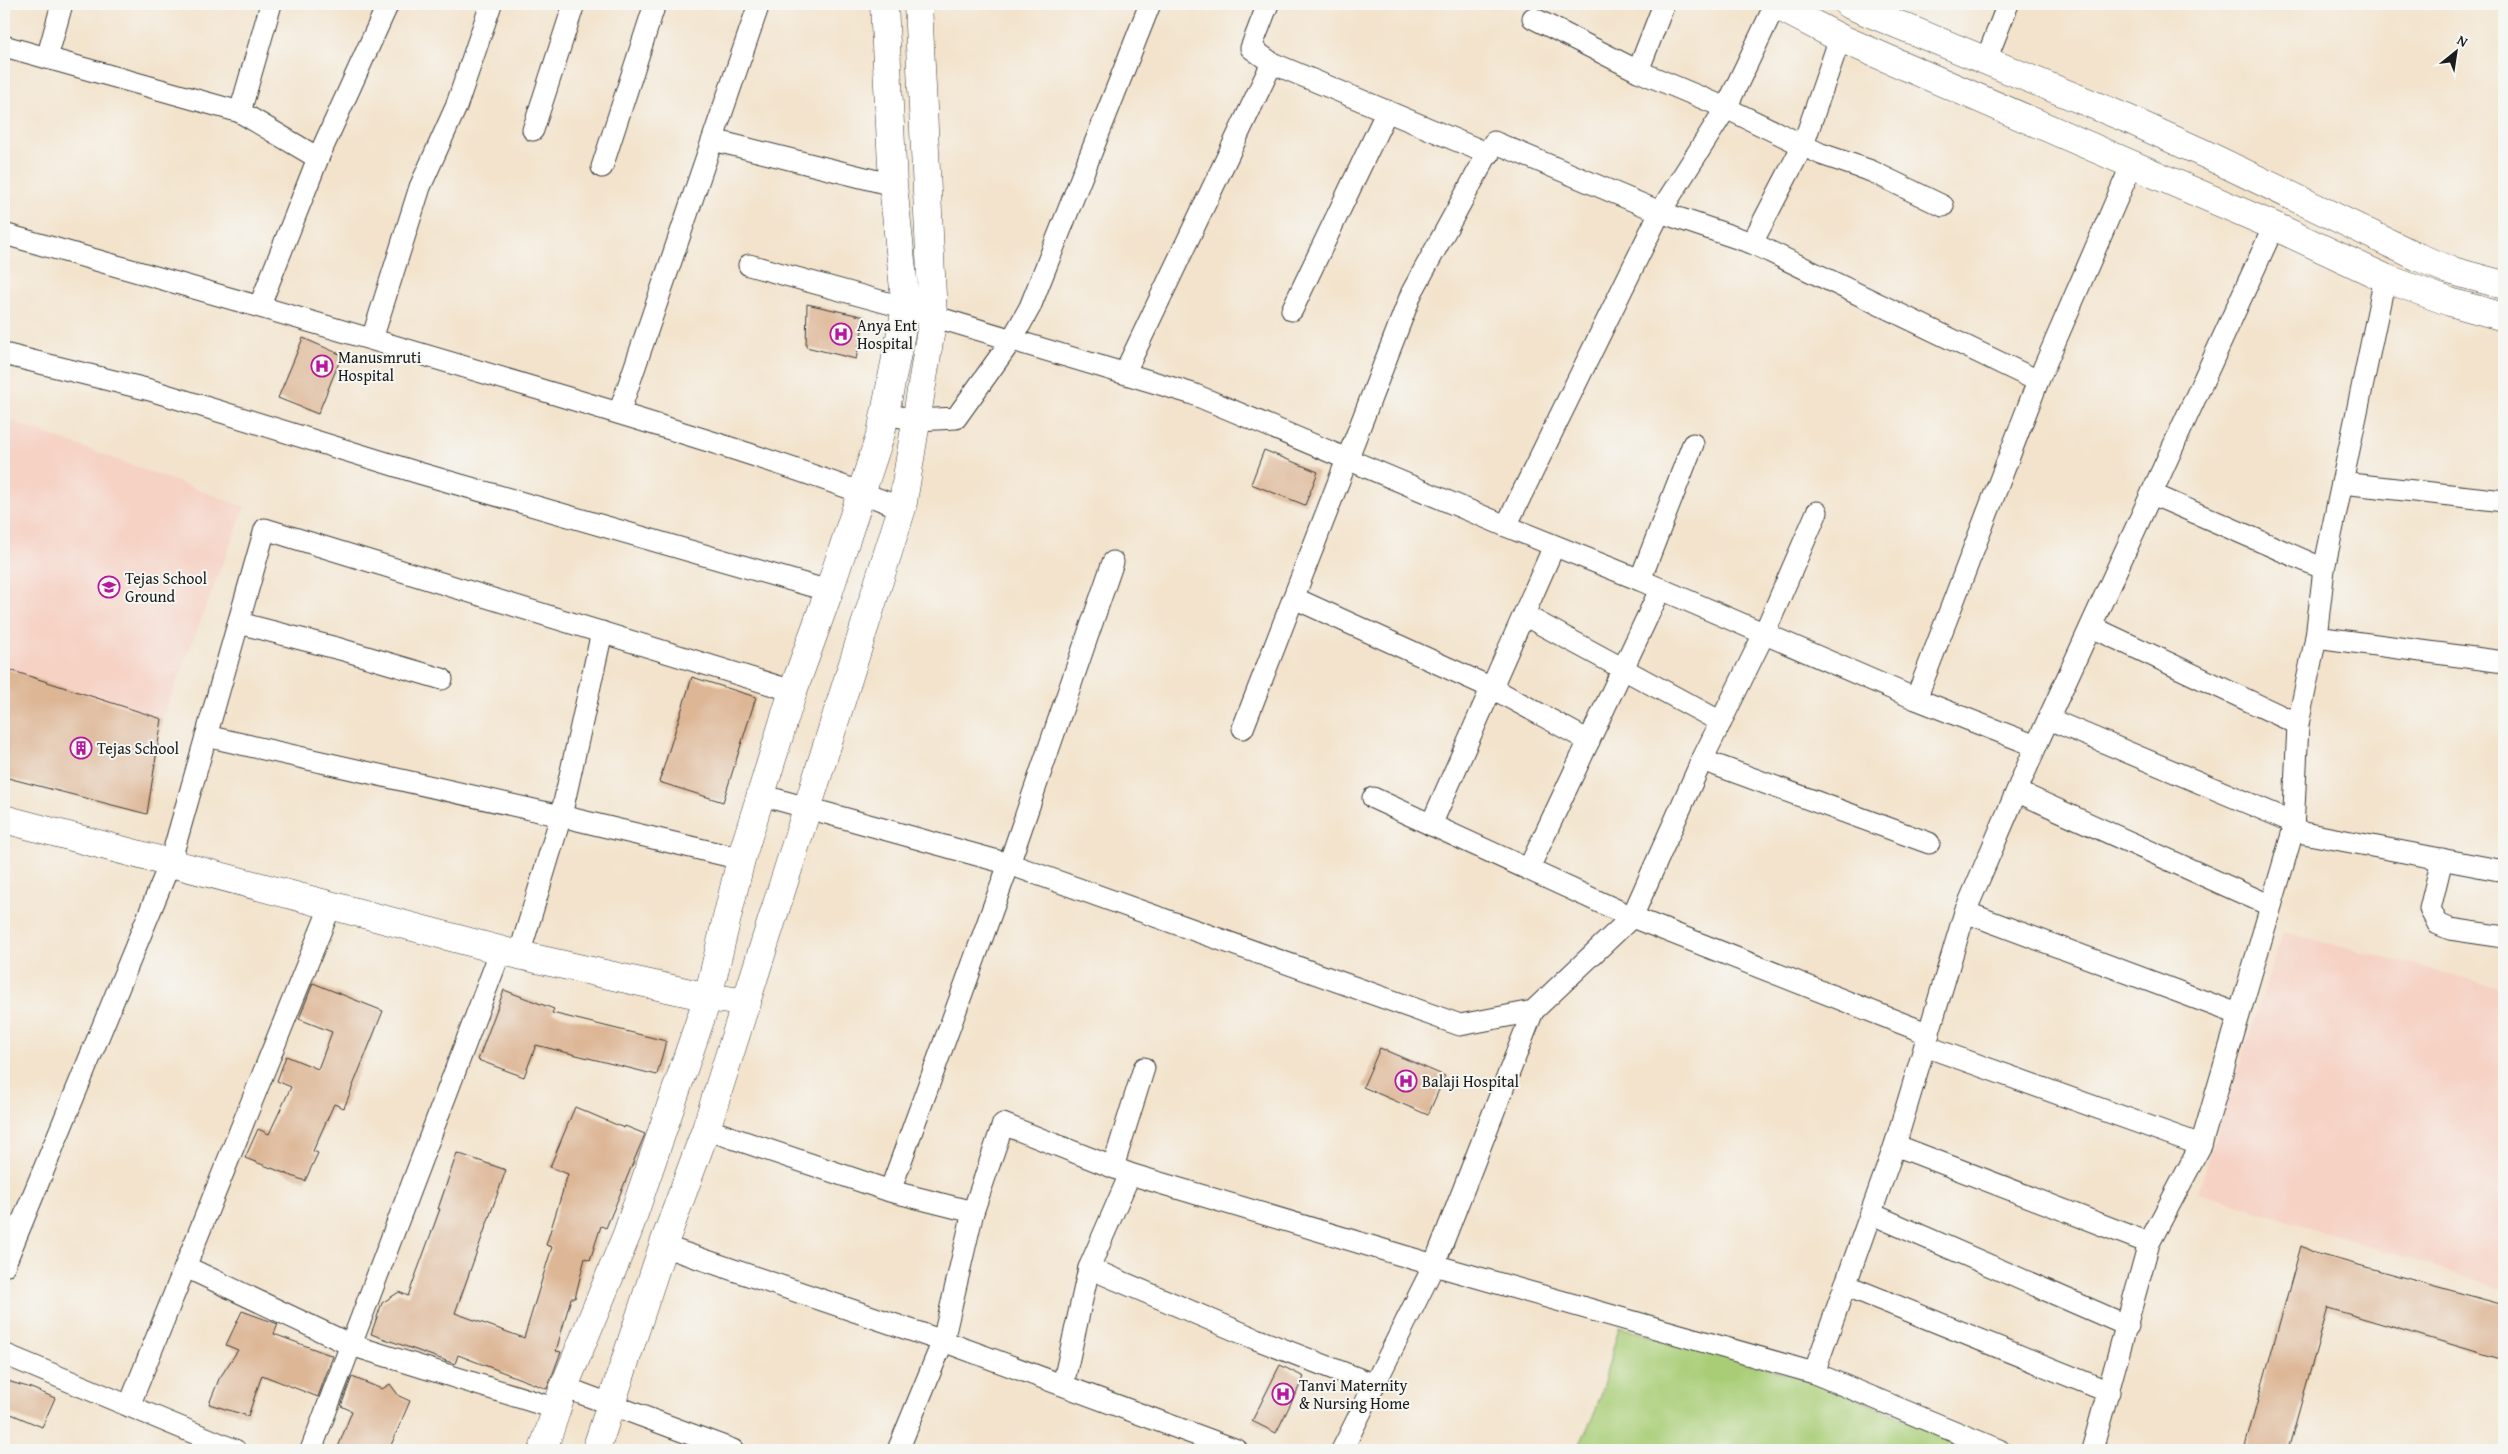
<svg xmlns="http://www.w3.org/2000/svg" width="2508" height="1454" font-family="'Gentium Book Plus',serif">
<style>
.built{fill:#f6d2c5}
.green{fill:#a8cd76;stroke:#627449}
.building{fill:#ddb695}
.lines{fill:none;stroke-linecap:round;stroke-linejoin:round}
.minor-casing{stroke:#3c3a36;stroke-width:23}
.tertiary-casing{stroke:#3c3a36;stroke-width:29}
.secondary-casing{stroke:#3c3a36;stroke-width:29}
.minor{stroke:#fff;stroke-width:21}
.tertiary{stroke:#fff;stroke-width:28}
.secondary{stroke:#fff;stroke-width:28}
.labels{text-anchor:middle;stroke-width:4;stroke-linejoin:round;paint-order:stroke}
.poi-label{font-size:16px;fill:#1c1c1c;stroke:#f6f6f2;text-anchor:start}
</style>
<rect width="100%" height="100%" fill="#f6f6f2"/>
<filter id="ink" filterUnits="userSpaceOnUse"><feTurbulence type="fractalNoise" baseFrequency=".02" numOctaves="2"/><feDisplacementMap in="SourceGraphic" scale="10" xChannelSelector="R" yChannelSelector="G"/><feConvolveMatrix kernelMatrix="1 2 1 2 8 2 1 2 1" color-interpolation-filters="sRGB"/></filter>
<filter id="wash" filterUnits="userSpaceOnUse"><feTurbulence type="fractalNoise" baseFrequency=".0096" numOctaves="4" result="noise"/><feDisplacementMap in="SourceGraphic" scale="20" xChannelSelector="R" yChannelSelector="G"/><feGaussianBlur stdDeviation="1.12" result="paint"/><feColorMatrix in="noise" values="0 0 0 0 0 0 0 0 0 0 0 0 0 0 0 0 0 1.4 0 .05"/><feComposite in="paint" operator="in"/></filter>
<g filter="url(#wash)">
<rect width="100%" height="100%" fill="#f3e3cc"/>
<!-- built -->
<g class="built">
<polygon points="4,418 245,507 162,719 4,668"/>
<polygon points="2283,932 2504,988 2504,1289 2198,1192"/>
</g>
<!-- green -->
<polygon class="green" points="1619,1327 1812,1381 1982,1450 1577,1450 1596,1410"/>
<g id="blocks">
<!-- building -->
<g class="building">
<polygon points="807,304 865,317 856,359 806,347"/>
<polygon points="303,338 342,355 318,414 278,398"/>
<polygon points="1264,450 1318,472 1305,505 1251,484"/>
<polygon points="4,668 162,719 147,814 4,777"/>
<polygon points="692,677 756,697 723,802 659,782"/>
<polygon points="313,983 383,1011 344,1108 334,1104 313,1151 318,1153 305,1181 245,1158 258,1129 269,1134 291,1087 277,1081 286,1056 318,1069 332,1032 299,1019"/>
<polygon points="504,990 554,1009 552,1013 666,1041 657,1075 536,1045 524,1077 478,1060"/>
<polygon points="1380,1048 1445,1076 1428,1115 1363,1087"/>
<polygon points="575,1107 624,1128 625,1126 645,1134 606,1228 601,1226 590,1260 585,1258 575,1298 571,1298 556,1351 561,1352 547,1389 458,1355 455,1364 371,1334 382,1303 399,1292 408,1296 440,1209 438,1209 457,1153 506,1170 455,1313 524,1338 552,1247 546,1245 568,1174 550,1167"/>
<polygon points="2301,1246 2315,1253 2504,1305 2504,1360 2328,1308 2288,1450 2244,1450"/>
<polygon points="242,1311 278,1324 274,1334 333,1356 318,1397 262,1375 248,1416 209,1404 219,1379 238,1350 226,1345"/>
<polygon points="1280,1365 1304,1377 1276,1433 1252,1421"/>
<polygon points="352,1377 382,1389 390,1384 399,1396 410,1401 389,1450 337,1450 352,1411 341,1406"/>
<polygon points="4,1380 31,1388 55,1398 42,1427 4,1411"/>
</g>
</g>
</g>
<g filter="url(#ink)">
<use href="#blocks" fill-opacity="0" stroke="#3c3a36" stroke-width="1"/>
<g class="lines">
<!-- minor casing -->
<g class="minor-casing">
<g id="minor">
<polyline points="1268,4 1251,48 1272,63 1489,154"/>
<polyline points="1533,18 1638,71 1726,108 1821,154 1871,171 1943,206"/>
<polyline points="4,46 240,112 318,158"/>
<polyline points="47,58 62,4"/>
<polyline points="1986,60 2008,4"/>
<polyline points="1638,71 1664,4"/>
<polyline points="240,112 271,4"/>
<polyline points="533,130 574,4"/>
<polyline points="713,140 893,185"/>
<polyline points="602,167 655,4"/>
<path d="M4,234C178,283 352,333 525,385C651,423 781,461 902,508"/>
<polyline points="1752,243 1803,145 1840,38"/>
<polyline points="749,265 906,308 1193,394 1506,526 1640,580 1916,699 2036,746"/>
<polyline points="260,305 318,158 388,4"/>
<polyline points="1292,310 1387,111"/>
<polyline points="372,339 420,187 456,107 491,4"/>
<polyline points="4,354 150,390 419,473 829,591"/>
<polyline points="1125,372 1272,63"/>
<polyline points="619,413 759,4"/>
<polyline points="885,414 917,420 956,418 1011,341 1030,307 1150,4"/>
<polyline points="2342,483 2504,501"/>
<polyline points="2152,494 2324,569"/>
<polyline points="1506,526 1660,212 1726,108 1775,5"/>
<polyline points="1640,580 1693,444"/>
<polyline points="1294,598 1492,688 1589,741"/>
<polyline points="1524,615 1721,722"/>
<polyline points="239,623 340,649 442,679"/>
<polyline points="2092,627 2298,724"/>
<polyline points="2316,637 2504,662"/>
<polyline points="1916,699 2038,381 2132,164"/>
<polyline points="2049,719 2293,822"/>
<polyline points="1243,728 1412,292 1494,142 1660,212 1752,243 2038,381"/>
<polyline points="206,736 561,816 741,859"/>
<polyline points="1702,760 1929,843"/>
<polyline points="2018,792 2269,905"/>
<polyline points="761,795 1009,864 1460,1025 1533,1011 1632,917 1929,1034"/>
<polyline points="1373,798 1632,917 1702,760 1764,634 1817,512"/>
<polyline points="1431,825 1554,546"/>
<polyline points="2293,831 2504,871"/>
<polyline points="2442,859 2430,909 2438,924 2450,929 2504,937"/>
<polyline points="1529,868 1660,590"/>
<polyline points="1965,912 2238,1014"/>
<polyline points="519,955 561,816 602,632"/>
<polyline points="1925,1046 2201,1145"/>
<polyline points="706,1129 890,1191 973,1212"/>
<polyline points="1895,1145 2149,1243"/>
<polyline points="1113,1167 1144,1068"/>
<polyline points="890,1191 1009,864 1113,562"/>
<polyline points="1872,1214 2128,1326"/>
<polyline points="663,1246 943,1341 1237,1450"/>
<polyline points="4,1266 170,863 265,529 793,691"/>
<polyline points="186,1267 351,1345 557,1409"/>
<polyline points="1089,1268 1256,1339 1375,1385"/>
<polyline points="1845,1285 2109,1392"/>
<polyline points="4,1354 235,1450"/>
<polyline points="1814,1373 1895,1145 1965,912 2036,746 2274,226"/>
<polyline points="1063,1385 1089,1268 1130,1174"/>
<polyline points="564,1387 733,1450"/>
<polyline points="129,1406 331,905"/>
<polyline points="311,1450 501,950"/>
<polyline points="898,1450 943,1341 973,1212 1003,1124 1130,1174 1434,1265 1814,1373 1999,1450"/>
<polyline points="1342,1450 1434,1265 1533,1011"/>
<polyline points="2092,1450 2149,1243 2201,1145 2293,831 2298,724 2316,637 2324,569 2385,278"/>
</g>
</g>
<!-- tertiary casing -->
<g class="tertiary-casing">
<g id="tertiary">
<polyline points="1774,4 1840,38 2274,226 2385,278 2450,302 2504,317"/>
<polyline points="1848,4 2128,119 2205,154 2418,257 2449,270 2504,285"/>
<polyline points="4,819 519,955 708,997 747,1003"/>
</g>
</g>
<!-- secondary casing -->
<g class="secondary-casing">
<g id="secondary">
<polyline points="543,1450 564,1387 627,1234 708,997 741,859 793,691 829,591 881,433 906,308 893,185 884,4"/>
<polyline points="596,1450 663,1246 706,1129 902,508 933,317 918,4"/>
</g>
</g>
<!-- minor -->
<use href="#minor" class="minor"/>
<!-- tertiary -->
<use href="#tertiary" class="tertiary"/>
<!-- secondary -->
<use href="#secondary" class="secondary"/>
</g>
</g>
<!-- icons -->
<defs>
<g id="hospital-ring" transform="scale(1.125)"><circle r="9.5" fill="#f6f6f2" stroke="#b5179e" stroke-width="1.5"/><path d="M-5-5h3v3.5h4V-5h3V5h-3V1.5h-4V5h-3Z" fill="#b5179e"/></g>
<g id="school-ring" transform="scale(1.125)"><circle r="9.5" fill="#f6f6f2" stroke="#b5179e" stroke-width="1.5"/><path d="M0-5L7-2L0 1L-7-2ZM-4 1L0 2.5L4 1V4Q0 6-4 4Z" fill="#b5179e"/></g>
<g id="building-ring" transform="scale(1.125)"><circle r="9.5" fill="#f6f6f2" stroke="#b5179e" stroke-width="1.5"/><path d="M-4-6H4V6H1V3H-1V6H-4ZM-2.5-4.3h1.7v1.8h-1.7ZM.8-4.3h1.7v1.8H.8ZM-2.5-1h1.7V.8h-1.7ZM.8-1h1.7V.8H.8Z" fill="#b5179e"/></g>
</defs>
<g fill-rule="evenodd">
<use href="#hospital-ring" x="841" y="334"/>
<use href="#hospital-ring" x="322" y="366"/>
<use href="#school-ring" x="109" y="587"/>
<use href="#building-ring" x="81" y="748"/>
<use href="#hospital-ring" x="1406" y="1081"/>
<use href="#hospital-ring" x="1283" y="1394"/>
</g>
<g class="labels">
<!-- poi labels -->
<g class="poi-label">
<text x="857" y="331">Anya Ent<tspan x="857" dy="18">Hospital</tspan></text>
<text x="338" y="363">Manusmruti<tspan x="338" dy="18">Hospital</tspan></text>
<text x="125" y="584">Tejas School<tspan x="125" dy="18">Ground</tspan></text>
<text x="97" y="754">Tejas School</text>
<text x="1422" y="1087">Balaji Hospital</text>
<text x="1299" y="1391">Tanvi Maternity<tspan x="1299" dy="18">&amp; Nursing Home</tspan></text>
</g>
</g>
<!-- margin -->
<rect width="2508" height="1454" fill="none" stroke="#f6f6f2" stroke-width="20"/>
<!-- north arrow -->
<g transform="translate(2456 52) rotate(30)" stroke="#f6f6f2" stroke-width="4" paint-order="stroke">
<path d="M0-4L9 19L0 12L-9 19Z" fill="#1c1c1c"/>
<text y="-8" font-size="14" font-weight="bold" text-anchor="middle" fill="#1c1c1c">N</text>
</g>
</svg>
